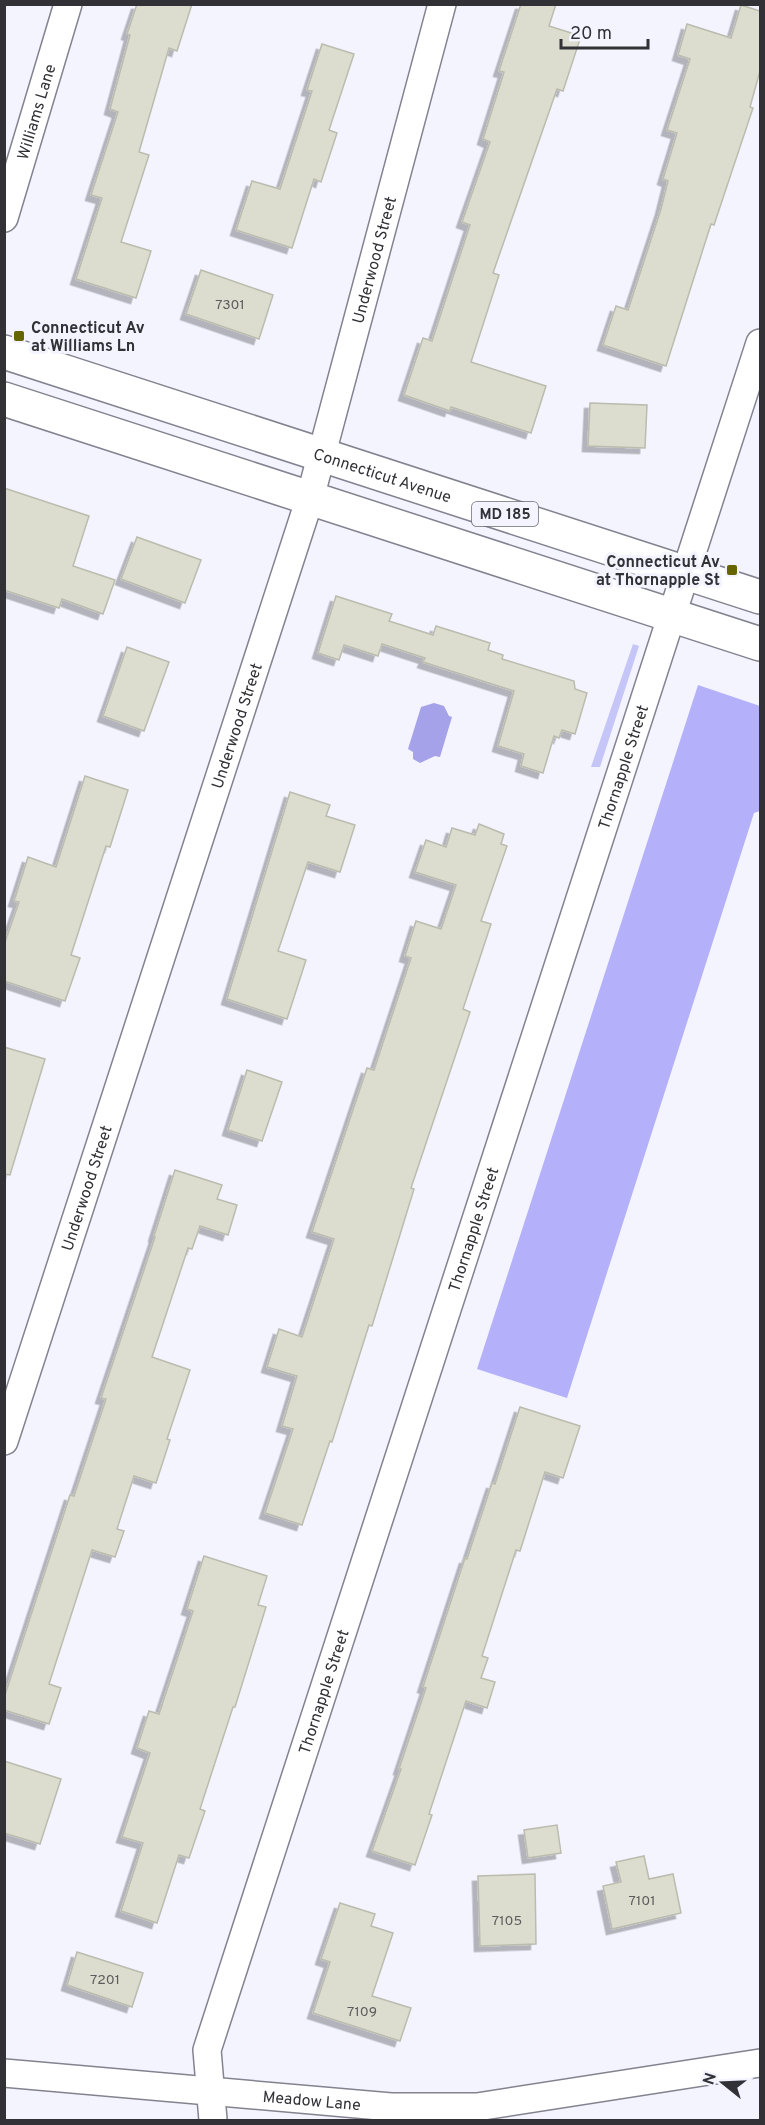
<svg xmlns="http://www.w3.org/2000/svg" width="765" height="2125" font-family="Overpass,sans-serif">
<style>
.green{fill:#c6c5f8}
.forest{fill:#b4b1fa}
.water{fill:#a5a2ea}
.building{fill:#dcddcf;stroke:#bbbcae;stroke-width:1.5;filter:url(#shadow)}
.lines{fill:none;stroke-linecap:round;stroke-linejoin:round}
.street-casing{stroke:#838390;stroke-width:30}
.primary-casing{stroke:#838390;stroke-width:36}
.street{stroke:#fff;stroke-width:27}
.primary{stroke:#fff;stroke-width:33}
.poi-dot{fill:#666500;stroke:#f3f4ff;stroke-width:2}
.labels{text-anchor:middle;stroke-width:6;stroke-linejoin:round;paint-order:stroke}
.number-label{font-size:14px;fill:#5c5c5c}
.shield{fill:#f3f4ff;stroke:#6b6c72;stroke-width:1.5}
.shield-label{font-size:15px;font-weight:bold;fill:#313136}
.street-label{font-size:16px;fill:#313136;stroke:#f3f4ff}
.poi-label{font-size:16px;font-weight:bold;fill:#313136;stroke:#f3f4ff;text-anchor:start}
</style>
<defs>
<filter id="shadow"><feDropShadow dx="-5.5" dy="5.5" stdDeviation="0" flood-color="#0004"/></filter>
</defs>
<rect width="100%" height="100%" fill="#f3f4ff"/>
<!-- green -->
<polygon class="green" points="633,644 639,646 600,767 591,767"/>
<!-- forest -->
<polygon class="forest" points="698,685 760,706 760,811 754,813 567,1398 477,1369"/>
<!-- water -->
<polygon class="water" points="434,703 444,706 449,716 452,717 440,757 435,756 420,763 413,759 413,752 408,749 421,707"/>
<!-- building -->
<g class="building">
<polygon points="137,4 192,4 177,51 169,48 139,152 149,155 121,242 151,251 136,298 76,279 102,198 91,195 118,112 110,109 130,35 127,34"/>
<polygon points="521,4 556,4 549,26 581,36 563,91 557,89 493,273 499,275 471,362 546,386 531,433 451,407 450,411 404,395 423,338 432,341 470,225 462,222 490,142 483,139 504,72 499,71"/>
<polygon points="741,5 760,11 760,71 750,107 753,108 714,225 711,224 666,366 603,345 616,306 628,310 661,209 668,181 663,179 677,133 667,130 690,59 678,55 687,24 731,38"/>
<polygon points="322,44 354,54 329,130 337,133 321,182 314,179 292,248 236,230 252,181 280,189 312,91 307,90"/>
<polygon points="201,270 273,295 259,339 186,314"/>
<polygon points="590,403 647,405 645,448 588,446"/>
<polygon points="4,488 89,516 73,566 115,580 103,614 62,599 59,608 4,590"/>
<polygon points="137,537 201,560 185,603 121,579"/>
<polygon points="336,596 392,614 389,621 433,635 436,626 490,643 488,650 503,655 502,659 574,681 575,689 587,693 575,734 562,730 559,738 554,736 543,773 521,766 524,754 498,746 514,691 423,662 425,658 382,644 378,656 344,645 339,660 318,653"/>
<polygon points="127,647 169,662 144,731 103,716"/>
<polygon points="85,776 128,790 110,847 106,846 71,955 80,958 65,1001 4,981 4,945 19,902 14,901 28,857 56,867"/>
<polygon points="290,792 330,805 326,816 355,825 340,872 308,862 278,951 306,960 287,1019 227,999"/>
<polygon points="479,824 504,834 501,844 507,846 481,921 491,924 463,1009 470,1012 411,1188 414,1189 372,1326 369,1325 332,1442 330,1441 302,1525 265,1513 293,1429 282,1426 297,1376 267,1367 279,1329 302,1337 334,1239 312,1232 367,1068 374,1070 411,958 405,956 416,921 441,929 456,885 415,872 426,840 446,847 452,828 475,835"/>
<polygon points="4,1047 45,1059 10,1175 4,1174"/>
<polygon points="247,1070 282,1082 262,1141 228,1130"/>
<polygon points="175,1170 222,1185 217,1199 237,1205 228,1235 200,1226 192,1249 188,1248 152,1357 190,1370 167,1439 170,1440 156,1483 134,1476 117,1529 124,1531 115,1557 92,1550 49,1684 61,1688 49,1724 4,1710 4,1698 70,1495 74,1496 106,1399 101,1398 155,1237 154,1236"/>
<polygon points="520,1407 580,1426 563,1478 545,1472 520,1551 516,1550 482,1656 488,1658 481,1678 495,1682 487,1708 466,1701 429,1814 432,1815 415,1865 372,1851 401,1769 399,1769 426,1688 423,1687 465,1558 467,1559 492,1483 495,1484"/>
<polygon points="204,1556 267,1576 258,1605 266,1607 235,1707 233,1707 200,1809 205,1811 189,1858 179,1855 157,1923 121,1911 143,1843 122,1837 150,1753 137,1748 149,1711 159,1714 193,1611 187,1609"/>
<polygon points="4,1761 61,1779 40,1844 4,1833"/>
<polygon points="557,1825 561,1853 528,1858 524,1830"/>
<polygon points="644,1856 649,1879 673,1874 681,1913 612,1929 603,1886 621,1882 616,1862"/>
<polygon points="535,1874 536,1944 480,1946 478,1876"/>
<polygon points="340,1903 375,1914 371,1926 393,1933 372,1996 411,2008 400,2041 313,2013 330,1962 321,1959"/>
<polygon points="77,1952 143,1973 132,2007 67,1985"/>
</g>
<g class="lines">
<!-- street casing -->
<g class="street-casing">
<g id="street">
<path id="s1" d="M4,218L68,4"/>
<path id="s2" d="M4,1441L310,498L442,4"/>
<path id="s3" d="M4,2073L391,2107H477L760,2063"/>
<path id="s4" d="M213,2120L207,2050L760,343"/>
</g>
</g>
<!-- primary casing -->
<g class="primary-casing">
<g id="primary">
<path id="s5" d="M4,352L760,597"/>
<polyline points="4,399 760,644"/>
</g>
</g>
<!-- street -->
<use href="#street" class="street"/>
<!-- primary -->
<use href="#primary" class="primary"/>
</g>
<!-- markers -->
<g class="poi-dot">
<rect x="13" y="330" width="12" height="12" rx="3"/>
<rect x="726" y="564" width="12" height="12" rx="3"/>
</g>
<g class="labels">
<!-- number labels -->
<g class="number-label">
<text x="230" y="309">7301</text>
<text x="642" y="1905">7101</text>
<text x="507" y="1925">7105</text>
<text x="105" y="1984">7201</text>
<text x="362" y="2016">7109</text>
</g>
<!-- shield labels -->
<rect class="shield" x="472" y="502" width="66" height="24" rx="4.5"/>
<g class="shield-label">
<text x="505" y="519">MD 185</text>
</g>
<!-- street labels -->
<g class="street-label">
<text dy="6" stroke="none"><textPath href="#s1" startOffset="111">Williams Lane</textPath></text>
<text dy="6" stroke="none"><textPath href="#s2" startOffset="1238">Underwood Street</textPath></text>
<text dy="6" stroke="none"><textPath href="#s5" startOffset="398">Connecticut Avenue</textPath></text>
<text dy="6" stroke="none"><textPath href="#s2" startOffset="752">Underwood Street</textPath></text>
<text dy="6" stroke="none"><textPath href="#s4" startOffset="1419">Thornapple Street</textPath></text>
<text dy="6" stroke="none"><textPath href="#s2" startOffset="266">Underwood Street</textPath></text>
<text dy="6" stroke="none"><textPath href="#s4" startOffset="933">Thornapple Street</textPath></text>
<text dy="6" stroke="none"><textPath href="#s4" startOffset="447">Thornapple Street</textPath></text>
<text dy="6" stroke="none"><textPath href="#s3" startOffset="309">Meadow Lane</textPath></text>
</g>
<!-- poi labels -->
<g class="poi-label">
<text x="31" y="333">Connecticut Av<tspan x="31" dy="18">at Williams Ln</tspan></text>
<text x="720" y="567" text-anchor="end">Connecticut Av<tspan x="720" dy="18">at Thornapple St</tspan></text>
</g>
</g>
<!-- border -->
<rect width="765" height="2125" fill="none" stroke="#313136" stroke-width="12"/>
<!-- north arrow -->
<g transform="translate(723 2083) rotate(288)" stroke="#f3f4ff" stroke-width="4.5" paint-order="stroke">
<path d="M0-4.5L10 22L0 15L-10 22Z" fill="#313136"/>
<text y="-9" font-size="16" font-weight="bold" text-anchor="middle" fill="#313136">N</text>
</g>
<!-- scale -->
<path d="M561 39v9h87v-9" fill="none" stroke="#313136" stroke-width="3"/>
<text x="570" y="39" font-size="18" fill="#313136" stroke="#f3f4ff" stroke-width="4.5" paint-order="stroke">20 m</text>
</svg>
